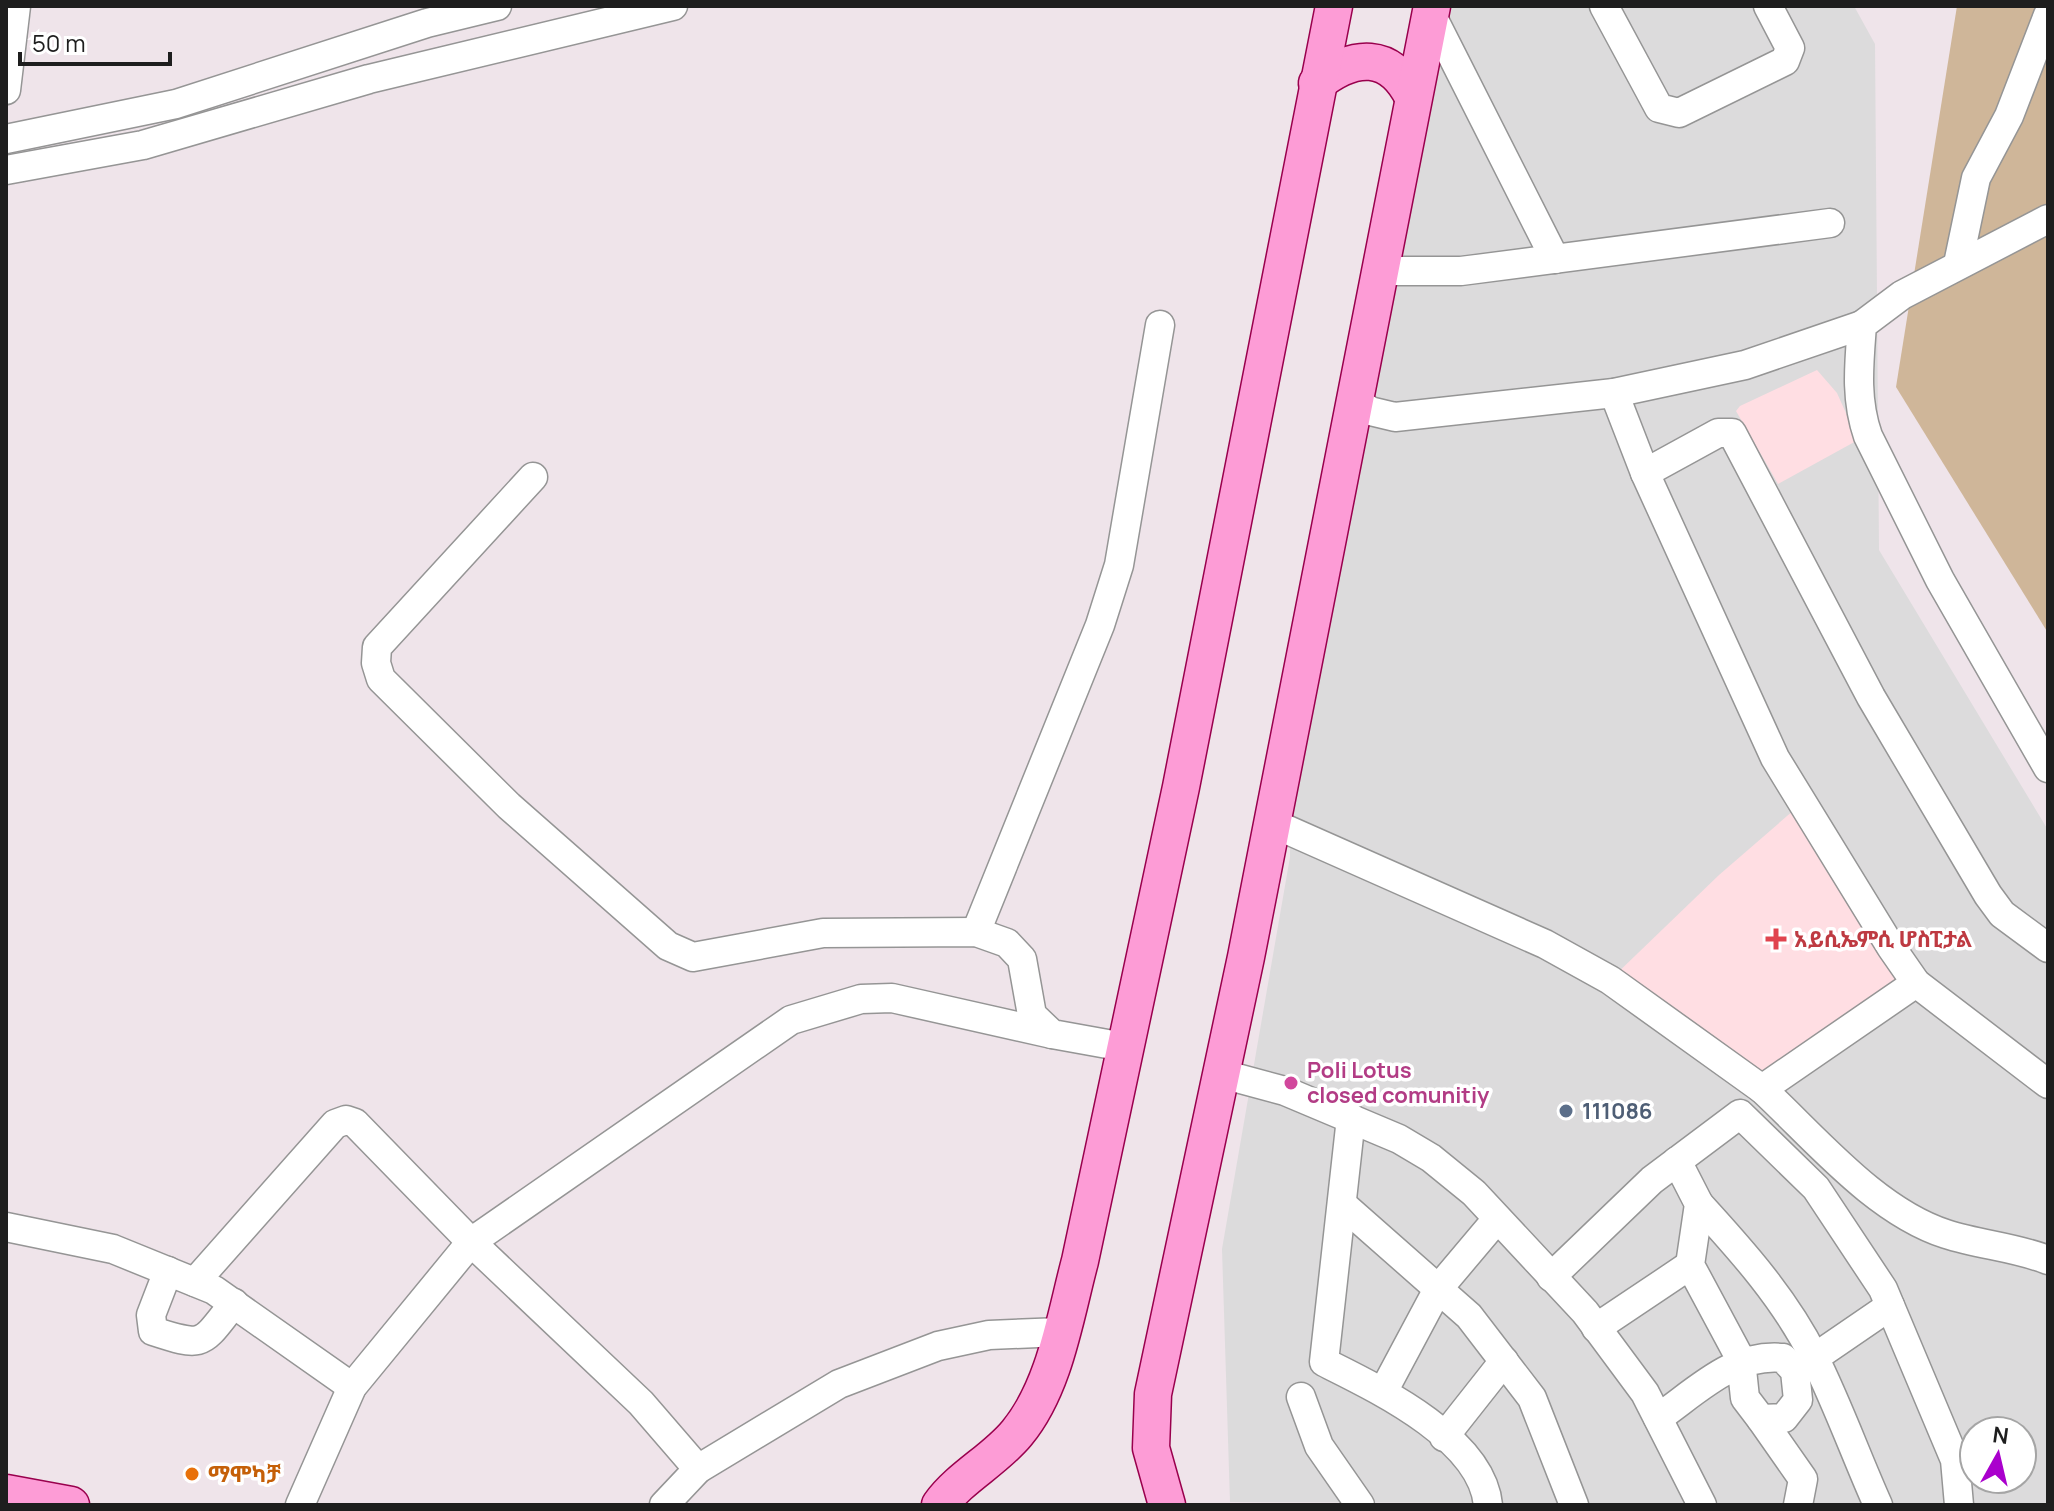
<svg xmlns="http://www.w3.org/2000/svg" width="2054" height="1511" font-family="Manrope,'Noto Sans Ethiopic',sans-serif">
<style>
.residential{fill:#dcdbdc;fill-rule:evenodd}
.education{fill:#ffdee3}
.forest{fill:#cfb699}
.lines{fill:none;stroke-linecap:round;stroke-linejoin:round}
.minor-casing{stroke:#959595;stroke-width:31}
.major-casing{stroke:#99004d;stroke-width:39}
.minor{stroke:#fff;stroke-width:28}
.major{stroke:#fd9cd6;stroke-width:36}
.health-dot{fill:#e0444e;stroke:#fff;stroke-width:3}
.hotel-dot{fill:#d1479c;stroke:#fff;stroke-width:3}
.service-dot{fill:#5c6f8a;stroke:#fff;stroke-width:3}
.food-dot{fill:#e8710a;stroke:#fff;stroke-width:3}
.labels{text-anchor:middle;stroke-width:7;stroke-linejoin:round;paint-order:stroke}
.health-label{font-size:22px;font-weight:bold;fill:#be3a42;stroke:#fff;text-anchor:start}
.hotel-label{font-size:22px;font-weight:bold;fill:#b23c85;stroke:#fff;text-anchor:start}
.service-label{font-size:22px;font-weight:bold;fill:#4e5e75;stroke:#fff;text-anchor:start}
.food-label{font-size:22px;font-weight:bold;fill:#c56008;stroke:#fff;text-anchor:start}
</style>
<rect width="100%" height="100%" fill="#efe4ea"/>
<!-- residential -->
<path class="residential" d="M1438,6H1854L1875,44L1879,550L2048,830V1505L1230,1502L1222,1249L1290,857V814ZM1974,1431H2022V1479H1974Z"/>
<!-- education -->
<g class="education">
<polygon points="1817,370 1837,393 1858,440 1778,484 1736,411 1740,406"/>
<polygon points="1794,810 1916,983 1762,1089 1610,980 1719,875"/>
</g>
<!-- forest -->
<polygon class="forest" points="1957,6 2048,6 2048,633 1896,387"/>
<g class="lines">
<!-- minor casing -->
<g class="minor-casing">
<g id="minor">
<polyline points="1604,6 1659,108 1679,113 1785,61 1790,48 1768,6"/>
<polyline points="1431,14 1555,259"/>
<polyline points="6,90 16,6"/>
<polyline points="6,139 176,104 427,23 497,6"/>
<polyline points="6,170 143,145 369,79 673,6"/>
<path d="M2048,219L1902,295L1862,325C1859,364 1855,399 1868,436L1940,580L2048,768"/>
<polyline points="1958,264 1976,178 2009,116 2048,15"/>
<polyline points="1382,271 1461,271 1830,223"/>
<polyline points="1614,393 1645,473 1775,758 1891,947 1916,983 2048,1084"/>
<polyline points="1356,401 1370,411 1395,417 1614,393 1745,365 1862,325"/>
<polyline points="1645,473 1718,433 1732,433 1871,697 1988,895 2002,914 2048,948"/>
<polyline points="533,477 377,647 376,663 381,679 509,806 668,946 693,957 823,933 976,932 1007,943 1022,959 1032,1015 1052,1034 1124,1047"/>
<polyline points="1272,823 1545,944 1610,980 1762,1089 1916,983"/>
<polyline points="976,932 1100,625 1119,565 1160,325"/>
<polyline points="1222,1074 1285,1091 1399,1139 1431,1158 1474,1193 1585,1312 1645,1393 1702,1505"/>
<path d="M1762,1089C1816,1139 1875,1211 1946,1234C1980,1245 2015,1247 2048,1260"/>
<path d="M1351,1118L1324,1362C1376,1388 1482,1438 1488,1505"/>
<path d="M1699,1204C1742,1251 1785,1299 1814,1357C1838,1405 1856,1456 1878,1505"/>
<polyline points="1343,1205 1469,1316 1532,1398 1574,1505"/>
<polyline points="6,1227 113,1249 214,1290 352,1387"/>
<path d="M168,1271L151,1315L153,1331C205,1348 201,1345 234,1303"/>
<polyline points="1551,1277 1652,1180 1740,1114 1816,1188 1883,1289 1955,1460 1959,1505"/>
<polyline points="195,1282 335,1124 346,1120 355,1123 471,1242 641,1403 698,1469"/>
<polyline points="1596,1328 1690,1265"/>
<polyline points="1798,1369 1890,1306"/>
<polyline points="1383,1392 1438,1289 1497,1219"/>
<polyline points="1301,1397 1319,1446 1360,1505"/>
<path d="M1658,1418C1697,1391 1733,1353 1783,1358L1795,1371L1798,1400L1784,1418L1761,1419L1745,1398L1741,1360L1690,1265L1699,1204L1677,1161"/>
<polyline points="1761,1419 1803,1479 1798,1505"/>
<polyline points="1444,1437 1504,1361"/>
<polyline points="300,1505 352,1387 471,1242 791,1020 861,999 892,998 1052,1034"/>
<polyline points="664,1505 698,1469 839,1384 938,1346 989,1335 1061,1332"/>
</g>
</g>
<!-- major casing -->
<g class="major-casing">
<g id="major">
<path d="M1317,83C1354,54 1390,51 1413,97"/>
<polyline points="6,1493 71,1505"/>
<path d="M940,1505C960,1477 995,1460 1017,1433C1055,1387 1065,1317 1080,1261L1181,787L1334,6"/>
<polyline points="1167,1505 1151,1448 1153,1394 1246,957 1432,6"/>
</g>
</g>
<!-- minor -->
<use href="#minor" class="minor"/>
<!-- major -->
<use href="#major" class="major"/>
</g>
<!-- markers -->
<path class="health-dot" d="M1772 927h8v8h8v8h-8v8h-8v-8h-8v-8h8z"/>
<circle class="hotel-dot" cx="1291" cy="1083" r="8"/>
<circle class="service-dot" cx="1566" cy="1111" r="8"/>
<circle class="food-dot" cx="192" cy="1474" r="8"/>
<g class="labels">
<!-- health labels -->
<g class="health-label">
<text x="1794" y="947">አይሲኤምሲ ሆስፒታል</text>
</g>
<!-- hotel labels -->
<g class="hotel-label">
<text x="1307" y="1078">Poli Lotus<tspan x="1307" dy="25">closed comunitiy</tspan></text>
</g>
<!-- service labels -->
<g class="service-label">
<text x="1582" y="1119">111086</text>
</g>
<!-- food labels -->
<g class="food-label">
<text x="208" y="1482">ማሞካቻ</text>
</g>
</g>
<!-- border -->
<rect width="2054" height="1511" fill="none" stroke="#1e1e1e" stroke-width="16"/>
<!-- north arrow -->
<g transform="translate(1998 1455) rotate(8)"><circle r="38" fill="#ffffff" stroke="#a5a5a5" stroke-width="2"/>
<path d="M0-6L14 30L0 20L-14 30Z" fill="#aa00cd"/>
<text y="-12" font-size="22" font-weight="bold" text-anchor="middle" fill="#1e1e1e">N</text>
</g>
<!-- scale -->
<path d="M20 52v12h150v-12" fill="none" stroke="#1e1e1e" stroke-width="4"/>
<text x="32" y="52" font-size="24" fill="#1e1e1e" stroke="#ffffff" stroke-width="6" paint-order="stroke">50 m</text>
</svg>
